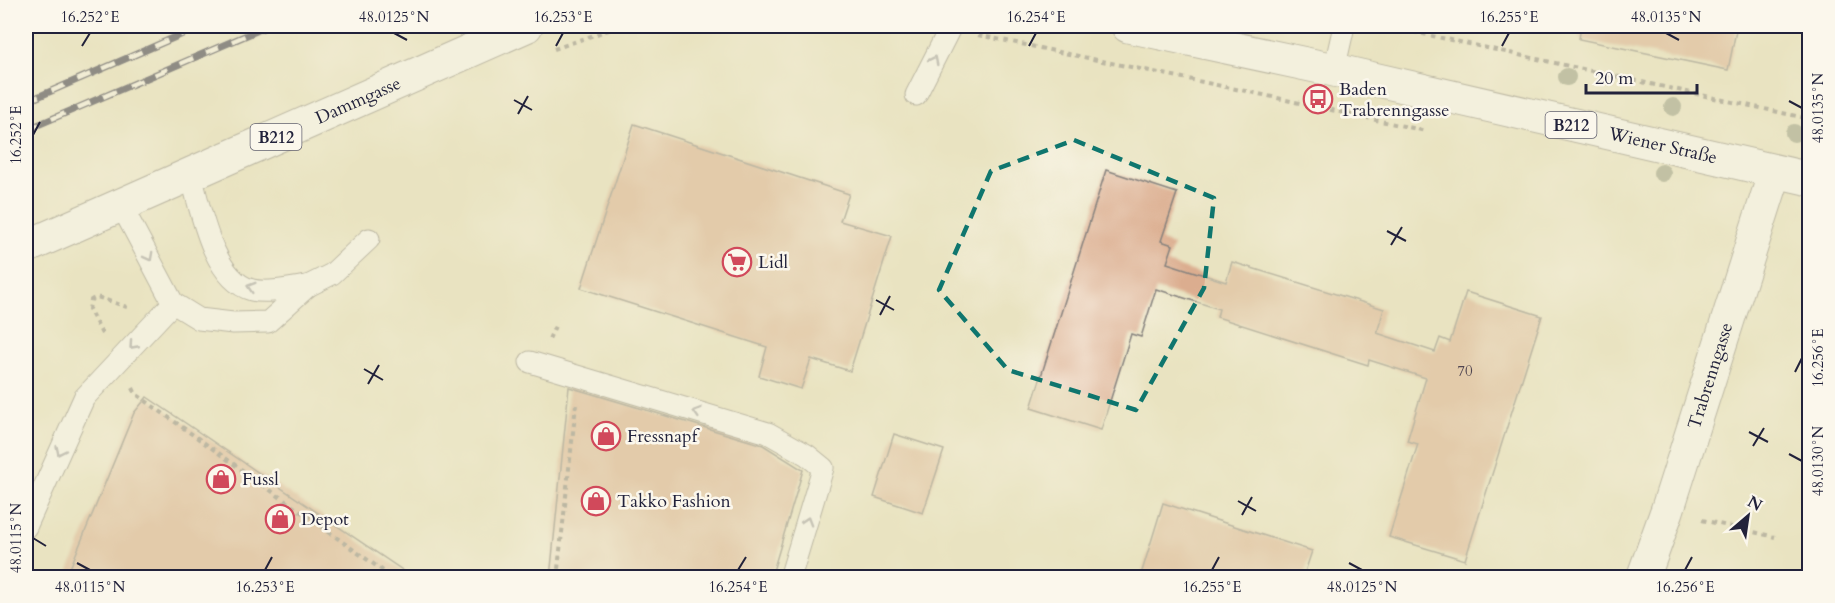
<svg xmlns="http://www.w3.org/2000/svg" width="1835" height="603" font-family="Cardo,serif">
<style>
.building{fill:#dbad8f}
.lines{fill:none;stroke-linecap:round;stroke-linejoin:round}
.service-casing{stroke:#86827e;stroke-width:23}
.minor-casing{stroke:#86827e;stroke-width:35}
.primary-casing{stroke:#86827e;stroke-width:35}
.path{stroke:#86827e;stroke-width:4;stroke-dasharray:4.5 4.5;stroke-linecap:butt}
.service{stroke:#fff;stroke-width:21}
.minor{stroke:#fff;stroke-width:33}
.primary{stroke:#fff;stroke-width:33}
.rail-casing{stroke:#22223b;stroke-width:7}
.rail{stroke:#fbf7ec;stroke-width:4.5;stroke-dasharray:14;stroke-linecap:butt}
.tree{fill:#939882}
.oneway{stroke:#9c9ca7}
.marked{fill:none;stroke:#0f766e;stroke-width:4.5;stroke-dasharray:12 8;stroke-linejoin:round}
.ticks{fill:none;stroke:#22223b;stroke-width:2}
.labels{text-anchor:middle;stroke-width:5;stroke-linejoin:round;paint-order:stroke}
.number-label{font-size:15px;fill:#504550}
.shield{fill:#fbf7ec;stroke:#636270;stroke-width:1.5}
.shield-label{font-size:16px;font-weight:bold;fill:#22223b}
.poi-label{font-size:18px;fill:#22223b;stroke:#fbf7ec;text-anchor:start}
.street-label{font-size:18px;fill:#22223b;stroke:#fbf7ec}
.neatline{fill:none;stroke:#22223b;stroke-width:2}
.ticks-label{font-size:15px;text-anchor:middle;fill:#22223b}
</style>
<rect width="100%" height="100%" fill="#fbf7ec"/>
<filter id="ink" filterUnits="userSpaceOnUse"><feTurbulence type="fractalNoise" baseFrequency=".0167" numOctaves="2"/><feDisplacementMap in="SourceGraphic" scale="12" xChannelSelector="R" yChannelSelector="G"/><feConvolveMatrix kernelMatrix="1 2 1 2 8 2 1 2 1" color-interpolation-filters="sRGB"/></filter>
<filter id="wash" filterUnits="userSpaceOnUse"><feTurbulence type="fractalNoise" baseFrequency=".008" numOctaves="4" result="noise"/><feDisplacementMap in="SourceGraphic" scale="24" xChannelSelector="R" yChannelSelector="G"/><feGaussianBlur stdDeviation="1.35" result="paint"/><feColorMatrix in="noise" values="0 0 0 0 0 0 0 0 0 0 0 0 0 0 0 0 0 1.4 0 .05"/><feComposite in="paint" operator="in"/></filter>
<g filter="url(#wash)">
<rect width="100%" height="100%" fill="#e9e3c1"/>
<g id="blocks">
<!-- building -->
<g class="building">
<polygon points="1581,26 1737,26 1728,70 1579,39"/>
<polygon points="634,124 849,194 840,221 892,236 850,371 811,359 801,389 759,376 767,347 581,288"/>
<polygon points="1106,170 1177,193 1161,241 1173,245 1167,263 1226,282 1232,262 1384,309 1377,333 1435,352 1440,338 1450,342 1466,292 1542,316 1465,560 1389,537 1418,444 1407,441 1426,378 1369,360 1368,365 1217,317 1219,309 1156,289 1141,337 1131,334 1101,430 1031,408"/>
<polygon points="569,387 763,445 803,470 771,578 550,578"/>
<polygon points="147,397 414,578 66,578 134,413"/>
<polygon points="894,434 944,450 923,513 874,497"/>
<polygon points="1163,503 1312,551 1303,578 1140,578"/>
</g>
</g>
</g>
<g filter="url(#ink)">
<use href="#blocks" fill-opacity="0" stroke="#86827e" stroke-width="1.5"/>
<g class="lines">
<!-- service casing -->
<g class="service-casing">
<g id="service">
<polyline points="1334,70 1344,26"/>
<polyline points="916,95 951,26"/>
<path d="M191,175C200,208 213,280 252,290C269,294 291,288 308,286"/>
<polyline points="121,205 173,303 199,319 233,323 268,322 308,286 332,274 369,239"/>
<polyline points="530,362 768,433 807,455 823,468 790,578"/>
<polyline points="26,527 84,398 173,303"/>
</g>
</g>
<!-- minor casing -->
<g class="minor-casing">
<g id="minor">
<path id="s1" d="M1643,578L1667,511L1775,172"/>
</g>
</g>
<!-- primary casing -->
<g class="primary-casing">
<g id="primary">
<path id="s2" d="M1128,26L1334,70L1810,179"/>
<path id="s3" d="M26,247L526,26"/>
</g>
</g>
<!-- path -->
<g class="path">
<polyline points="1387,26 1810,119"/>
<polyline points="1424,34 1426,26"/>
<polyline points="978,35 1250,92 1426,131"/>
<polyline points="554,49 620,26"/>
<polyline points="102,334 89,309 91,300 97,297 127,307"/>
<polyline points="549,339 556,324"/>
<polyline points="133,388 136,394 393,578"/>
<polyline points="1702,520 1775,537"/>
<polyline points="557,578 576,405"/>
</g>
<!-- service -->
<use href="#service" class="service"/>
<!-- minor -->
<use href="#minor" class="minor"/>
<!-- primary -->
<use href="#primary" class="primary"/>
<!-- rail casing -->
<g class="rail-casing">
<g id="rail">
<polyline points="26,102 201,26"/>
<polyline points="26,130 268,26"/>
</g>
</g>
<!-- rail -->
<use href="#rail" class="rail"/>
</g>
<!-- trees -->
<g class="tree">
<circle cx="1567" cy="77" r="9"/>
<circle cx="1673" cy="107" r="9"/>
<circle cx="1794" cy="133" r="9"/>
<circle cx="1662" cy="173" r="9"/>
</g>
<!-- one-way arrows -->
<defs><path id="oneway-chevron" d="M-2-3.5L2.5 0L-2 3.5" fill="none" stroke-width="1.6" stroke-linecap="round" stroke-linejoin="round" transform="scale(1.5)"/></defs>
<g class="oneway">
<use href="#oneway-chevron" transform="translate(934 60) rotate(-63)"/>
<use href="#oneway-chevron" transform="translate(149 257) rotate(62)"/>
<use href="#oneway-chevron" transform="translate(251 287) rotate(-163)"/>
<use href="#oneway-chevron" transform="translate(133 345) rotate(132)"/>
<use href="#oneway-chevron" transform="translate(697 412) rotate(-163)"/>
<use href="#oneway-chevron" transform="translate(60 451) rotate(115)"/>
<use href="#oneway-chevron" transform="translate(807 521) rotate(-73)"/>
</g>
</g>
<!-- marked area -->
<path d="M0 0H1835V603H0ZM1074,140L1214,198L1204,288L1136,410L1008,370L939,290L991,171Z" fill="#e9e3c1" fill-opacity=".55" fill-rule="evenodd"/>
<path class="marked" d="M1074,140L1214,198L1204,288L1136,410L1008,370L939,290L991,171Z"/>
<!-- ticks -->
<path class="ticks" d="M394,33L407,40M1666,33L1679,40M82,46L90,33M556,46L563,33M1029,46L1036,33M1502,46L1509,33M514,100L532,110M1789,101L1802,108M518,114L528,96M33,135L40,122M1387,231L1406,241M1391,245L1402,227M876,300L894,310M880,315L890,296M364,369L383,380M1795,372L1802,358M368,384L379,365M1749,432L1768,442M1753,446L1764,428M1789,454L1802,461M1238,501L1256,511M1242,515L1252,497M33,538L46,546M77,563L90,570M1349,563L1362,570M265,570L272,557M738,570L746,557M1212,570L1219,557M1685,570L1692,557"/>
<!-- icons -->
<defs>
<g id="bus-ring" transform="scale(1.5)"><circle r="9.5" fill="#fbf7ec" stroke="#d1495b" stroke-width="1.5"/><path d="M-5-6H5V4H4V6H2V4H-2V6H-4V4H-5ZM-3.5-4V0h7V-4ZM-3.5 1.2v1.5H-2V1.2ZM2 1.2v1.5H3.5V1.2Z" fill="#d1495b"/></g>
<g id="supermarket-ring" transform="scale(1.5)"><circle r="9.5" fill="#fbf7ec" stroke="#d1495b" stroke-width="1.5"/><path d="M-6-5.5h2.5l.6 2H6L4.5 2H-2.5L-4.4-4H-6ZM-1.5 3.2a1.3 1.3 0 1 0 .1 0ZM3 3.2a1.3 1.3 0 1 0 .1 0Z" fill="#d1495b"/></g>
<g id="shop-ring" transform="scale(1.5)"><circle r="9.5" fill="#fbf7ec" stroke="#d1495b" stroke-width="1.5"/><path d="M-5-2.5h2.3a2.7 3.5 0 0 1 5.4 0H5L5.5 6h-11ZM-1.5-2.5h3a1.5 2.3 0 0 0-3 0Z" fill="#d1495b"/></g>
</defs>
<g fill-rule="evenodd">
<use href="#bus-ring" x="1318" y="99"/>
<use href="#supermarket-ring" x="737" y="262"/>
<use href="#shop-ring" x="606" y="436"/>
<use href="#shop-ring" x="221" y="479"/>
<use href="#shop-ring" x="596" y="501"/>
<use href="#shop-ring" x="280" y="519"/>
</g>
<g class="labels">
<!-- number labels -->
<g class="number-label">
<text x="1465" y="376">70</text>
</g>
<!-- shield labels -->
<g class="shield">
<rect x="1545.5" y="112" width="51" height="26" rx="4.5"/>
<rect x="250.5" y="124" width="51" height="26" rx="4.5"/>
</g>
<g class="shield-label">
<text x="1571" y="131">B212</text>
<text x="276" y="143">B212</text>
</g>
<!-- poi labels -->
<g class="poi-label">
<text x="1339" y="95">Baden<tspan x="1339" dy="21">Trabrenngasse</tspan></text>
<text x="758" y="268">Lidl</text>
<text x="627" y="442">Fressnapf</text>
<text x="242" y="485">Fussl</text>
<text x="617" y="507">Takko Fashion</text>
<text x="301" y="525">Depot</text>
</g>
<!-- street labels -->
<g class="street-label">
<text dy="6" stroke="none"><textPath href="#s3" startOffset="363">Dammgasse</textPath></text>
<text dy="6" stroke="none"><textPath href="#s2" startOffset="548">Wiener Straße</textPath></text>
<text dy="6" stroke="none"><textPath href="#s1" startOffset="213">Trabrenngasse</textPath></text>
</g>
</g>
<!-- margin -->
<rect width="1835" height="603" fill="none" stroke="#fbf7ec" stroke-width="66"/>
<!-- north arrow -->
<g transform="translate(1748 516) rotate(29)" stroke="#fbf7ec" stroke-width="4.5" paint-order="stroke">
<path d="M0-4.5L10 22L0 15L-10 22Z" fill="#22223b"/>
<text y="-9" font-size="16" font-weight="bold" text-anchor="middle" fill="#22223b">N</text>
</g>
<!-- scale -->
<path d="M1586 84v9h111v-9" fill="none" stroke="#22223b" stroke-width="3"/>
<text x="1595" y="84" font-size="18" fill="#22223b" stroke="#fbf7ec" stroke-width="4.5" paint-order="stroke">20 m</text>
<rect x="33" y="33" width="1769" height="537" class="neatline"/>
<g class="ticks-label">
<text x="90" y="22">16.252°E</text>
<text x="394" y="22">48.0125°N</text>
<text x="563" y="22">16.253°E</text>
<text x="1036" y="22">16.254°E</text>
<text x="1509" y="22">16.255°E</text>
<text x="1666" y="22">48.0135°N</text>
<text transform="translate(1818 108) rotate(-90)" y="5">48.0135°N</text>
<text transform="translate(16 135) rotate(-90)" y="5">16.252°E</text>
<text transform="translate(1818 358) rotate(-90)" y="5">16.256°E</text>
<text transform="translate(1818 461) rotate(-90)" y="5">48.0130°N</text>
<text transform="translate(16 538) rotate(-90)" y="5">48.0115°N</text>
<text x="90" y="592">48.0115°N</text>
<text x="265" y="592">16.253°E</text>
<text x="738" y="592">16.254°E</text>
<text x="1212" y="592">16.255°E</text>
<text x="1362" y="592">48.0125°N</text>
<text x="1685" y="592">16.256°E</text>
</g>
</svg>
